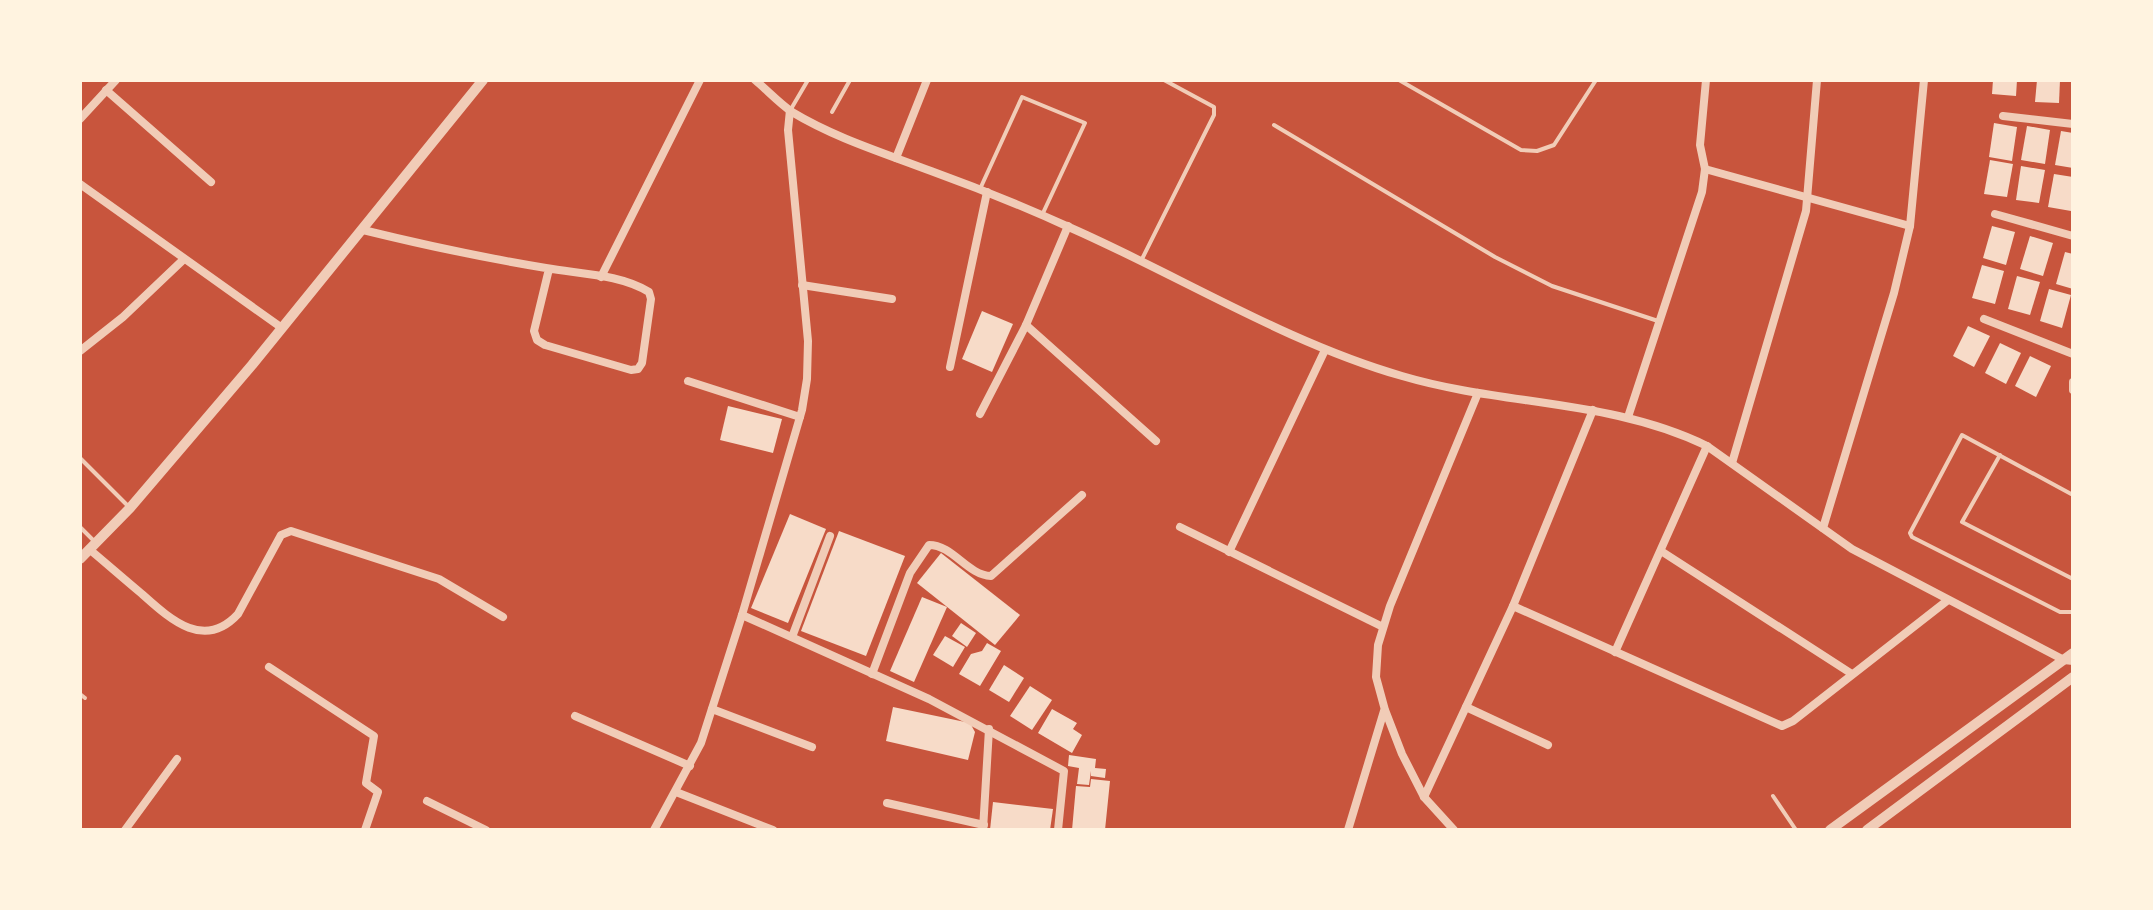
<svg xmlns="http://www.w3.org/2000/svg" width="2153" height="910" font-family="'Archivo Narrow',sans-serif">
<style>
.building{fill:#f7dbc8}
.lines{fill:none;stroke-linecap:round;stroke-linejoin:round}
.service{stroke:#f1ccb7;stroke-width:4}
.minor{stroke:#f1ccb7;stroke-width:8}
.tertiary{stroke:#f1ccb7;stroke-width:10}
</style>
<rect width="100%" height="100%" fill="#c8553d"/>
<!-- building -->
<g class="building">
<polygon points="1993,80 2017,80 2016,96 1992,94"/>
<polygon points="2037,80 2060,80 2059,103 2035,102"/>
<polygon points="1994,123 2017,127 2012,161 1989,157"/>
<polygon points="2027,126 2050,130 2045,164 2021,160"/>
<polygon points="2061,131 2073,133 2073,168 2055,165"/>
<polygon points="1990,160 2013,164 2007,197 1984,194"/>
<polygon points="2021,166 2045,170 2039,203 2016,200"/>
<polygon points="2054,174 2073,177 2071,211 2048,207"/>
<polygon points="1992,226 2015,232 2006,265 1983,258"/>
<polygon points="2030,236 2053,243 2043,276 2020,269"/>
<polygon points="2065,252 2073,254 2073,289 2056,284"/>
<polygon points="1982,265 2004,271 1995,304 1972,298"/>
<polygon points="2017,276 2040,282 2030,315 2008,309"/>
<polygon points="2049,289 2071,295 2062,328 2040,321"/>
<polygon points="982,311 1013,324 992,372 962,359"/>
<polygon points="1968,326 1990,336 1974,367 1953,356"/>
<polygon points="2000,343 2021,353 2006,384 1985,373"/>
<polygon points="2030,356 2051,366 2036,397 2015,386"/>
<polygon points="728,406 782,419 773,453 720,440"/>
<polygon points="790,514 826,529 788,623 751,608"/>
<polygon points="839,531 905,556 866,656 801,631"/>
<polygon points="941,553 1020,615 995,645 917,583"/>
<polygon points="922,597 947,607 914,682 890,671"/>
<polygon points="961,623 976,633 967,647 952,636"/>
<polygon points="945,636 965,647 953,667 933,655"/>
<polygon points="987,643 1001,651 980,686 959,674 971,654 982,651"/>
<polygon points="1004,665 1024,678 1009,702 989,690"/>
<polygon points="1030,686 1052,700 1032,730 1010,716"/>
<polygon points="893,707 970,723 975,732 968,760 886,741"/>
<polygon points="1052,709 1077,723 1073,729 1082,735 1072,753 1038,733"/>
<polygon points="1069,755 1096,759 1095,768 1106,769 1105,778 1091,776 1091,771 1089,785 1077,784 1079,768 1068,766"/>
<polygon points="1091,779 1110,781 1105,830 1072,830 1076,786 1090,787"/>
<polygon points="993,802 1053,809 1050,830 990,830"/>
</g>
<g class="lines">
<!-- service -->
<g class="service">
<polyline points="1399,80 1521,150 1537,151 1554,145 1596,80"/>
<polyline points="791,109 808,80"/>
<polyline points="832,112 850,80"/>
<polyline points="1274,125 1495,257 1552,286 1658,321"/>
<polyline points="980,189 1022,97 1085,123 1043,213"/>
<polyline points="1142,259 1214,115 1214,107 1164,80"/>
<polyline points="2000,455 1962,522 2073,579"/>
<polyline points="80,458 129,507"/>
<polyline points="2073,495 1962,435 1910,533 1912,537 2060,612 2073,612"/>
<polyline points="80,527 94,541"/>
<polyline points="80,694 85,698"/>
<polyline points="1773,796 1796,830"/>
</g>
<!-- minor -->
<g class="minor">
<path d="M755,80C767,90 779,103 792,112C835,138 884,153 931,171C978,188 1025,207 1071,228C1180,276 1287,343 1402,376C1503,406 1611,399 1707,446L1852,549L2064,660L2073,661"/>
<polyline points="106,90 211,182"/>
<polyline points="2003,116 2073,124"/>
<polyline points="80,119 116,80"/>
<polyline points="896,158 927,80"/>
<polyline points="1705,169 1910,226"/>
<polyline points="80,184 282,328"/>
<polyline points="1995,214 2073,236"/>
<path d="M363,230C424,245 485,258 546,268C579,274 620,274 649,292L651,299L642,363L638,369L631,370L545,345L537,340L534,331L549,269"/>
<polyline points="601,277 700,80"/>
<polyline points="802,285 892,299"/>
<polyline points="1984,319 2073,354"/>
<polyline points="1026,325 1156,441"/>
<polyline points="80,351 123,317 184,259"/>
<polyline points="950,367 987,192"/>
<polyline points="688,381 800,417"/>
<polyline points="2073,382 2073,390"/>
<polyline points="980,414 1026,325 1068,226"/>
<polyline points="1628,417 1702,192 1705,169 1700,145 1706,80"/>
<polyline points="1732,463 1806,211 1817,80"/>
<polyline points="1180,527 1383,627"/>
<polyline points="1823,528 1894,293 1910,226 1924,80"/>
<path d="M89,549C107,564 124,579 142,594C170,619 204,651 238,614L281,535L291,531L439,579L503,617"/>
<polyline points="1661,551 1852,674"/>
<polyline points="1229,552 1325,350"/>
<polyline points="1513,606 1782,726 1793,721 1948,600"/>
<polyline points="742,615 929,699 1064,771 1058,830"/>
<polyline points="792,637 830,536"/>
<polyline points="1615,652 1707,446"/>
<polyline points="269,667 374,736 366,783 378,792 365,830"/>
<path d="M872,674L910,573L929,545C953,545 967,575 991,576L1082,495"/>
<polyline points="1466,707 1548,745"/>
<polyline points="712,709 812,747"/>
<polyline points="575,716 690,766"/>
<polyline points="676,792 773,830"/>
<polyline points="1424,797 1513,606 1593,410"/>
<polyline points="427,801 486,830"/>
<polyline points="887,803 984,825"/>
<polyline points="125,830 177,759"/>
<polyline points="654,830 701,743 742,615 802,410 807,379 808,341 788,130 790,110"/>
<polyline points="983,830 989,729"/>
<polyline points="1348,830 1384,711"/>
<polyline points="1454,830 1424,797 1402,754 1385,710 1376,677 1378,645 1390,606 1478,393"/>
</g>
<!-- tertiary -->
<g class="tertiary">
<polyline points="80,559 130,508 252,365 483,80"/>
<polyline points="1830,830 2073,653"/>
<polyline points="1867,830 2073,677"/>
</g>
</g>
<!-- border -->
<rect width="2153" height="910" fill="none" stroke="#fff3e0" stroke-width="164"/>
</svg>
